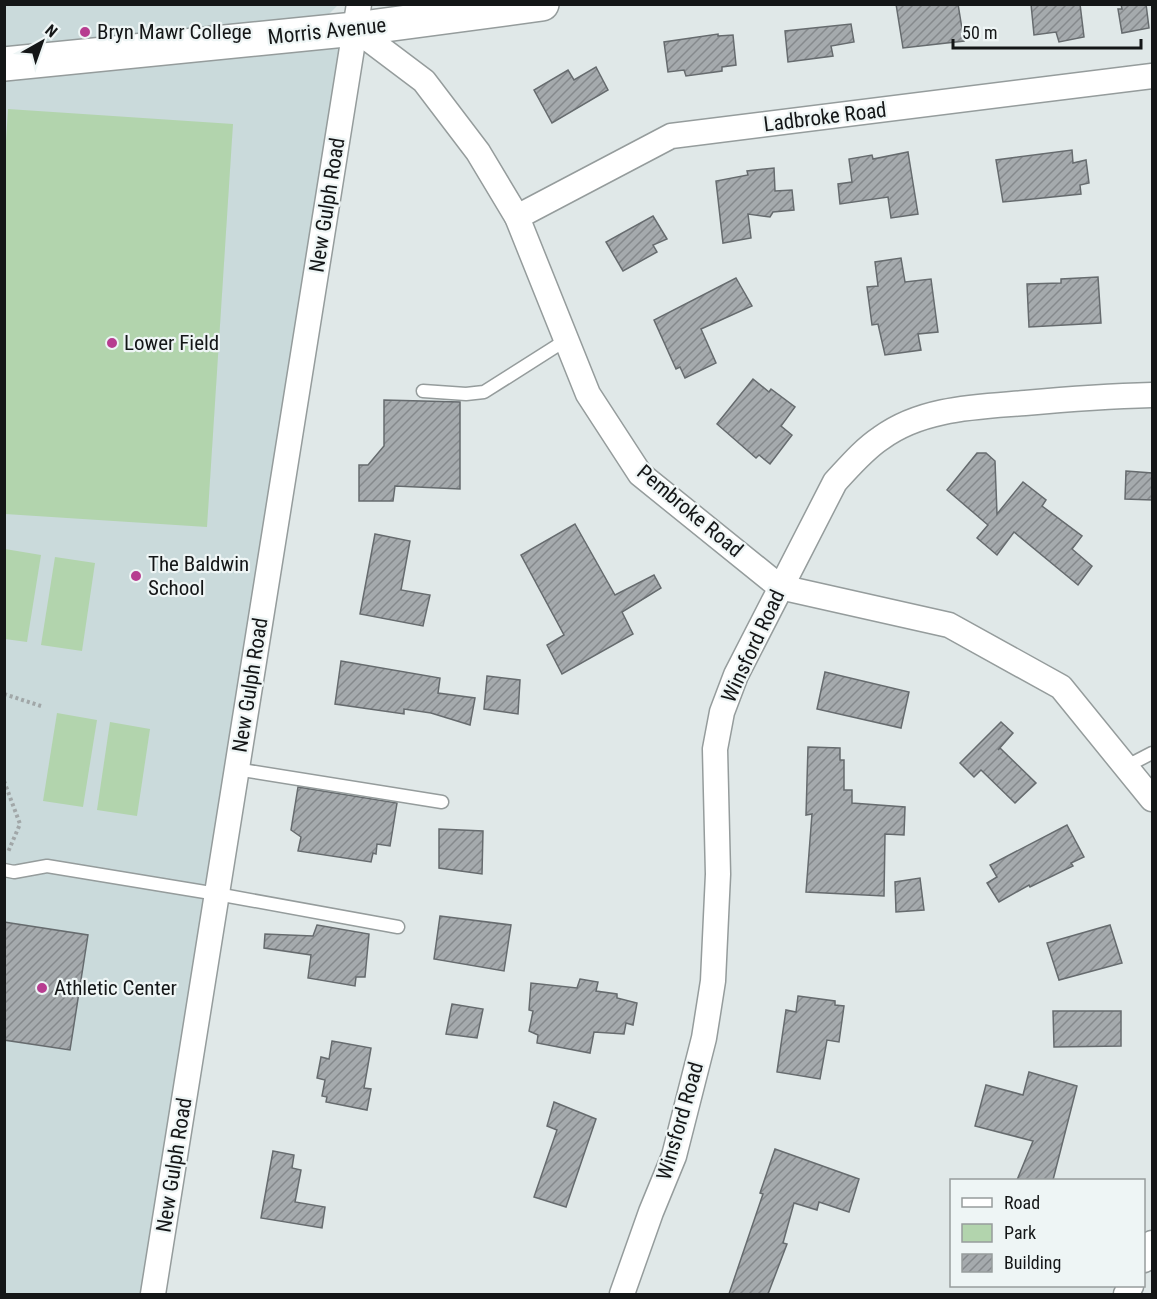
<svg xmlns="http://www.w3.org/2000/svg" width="1157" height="1299" font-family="'Roboto Condensed',sans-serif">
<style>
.built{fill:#cadadb}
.green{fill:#b2d4ad}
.building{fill:url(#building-hatch);stroke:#666b6e;stroke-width:1.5}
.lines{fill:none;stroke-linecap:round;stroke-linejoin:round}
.lane-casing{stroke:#959c9c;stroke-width:15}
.street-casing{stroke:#959c9c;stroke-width:27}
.secondary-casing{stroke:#959c9c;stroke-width:36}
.path{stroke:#a1a7a8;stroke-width:4;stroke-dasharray:3 3;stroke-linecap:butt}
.lane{stroke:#fff;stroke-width:12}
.street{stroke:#fff;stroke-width:24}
.secondary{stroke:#fff;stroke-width:33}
.poi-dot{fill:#b73d90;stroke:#eef5f5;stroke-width:2}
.labels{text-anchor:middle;stroke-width:4.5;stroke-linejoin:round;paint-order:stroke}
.street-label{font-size:21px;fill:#141617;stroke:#eef5f5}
.poi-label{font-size:21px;fill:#141617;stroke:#eef5f5;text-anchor:start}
</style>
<defs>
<pattern id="building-hatch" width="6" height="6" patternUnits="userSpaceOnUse" patternTransform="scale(1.5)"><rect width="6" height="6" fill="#a5aaad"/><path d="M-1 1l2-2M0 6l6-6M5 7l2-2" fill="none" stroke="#85898c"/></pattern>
</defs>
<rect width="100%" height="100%" fill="#e0e8e8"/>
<!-- built -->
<g class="built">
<polygon points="5,5 338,5 326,17 5,48"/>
<polygon points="355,29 153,1294 5,1294 5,63"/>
</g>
<!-- green -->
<g class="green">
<polygon points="8,109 233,124 207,527 5,514 4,172"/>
<polygon points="5,549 41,555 27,642 5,639"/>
<polygon points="55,557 95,563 82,651 41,645"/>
<polygon points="57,713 97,720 83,807 43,801"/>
<polygon points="110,722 150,729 137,816 97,810"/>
</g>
<!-- building -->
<g class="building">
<polygon points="896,4 958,4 964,41 903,48"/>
<polygon points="1031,4 1080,4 1084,37 1059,42 1056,32 1034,35"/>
<polygon points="1121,4 1146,4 1149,28 1122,33 1118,9 1122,9"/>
<polygon points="851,24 854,42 831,46 833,56 788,62 785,31"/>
<polygon points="718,34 718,36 733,35 736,65 722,67 722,71 686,76 684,70 668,72 664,42"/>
<polygon points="596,67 608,90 552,123 534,90 568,70 574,80"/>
<polygon points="1072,150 1073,163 1086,160 1089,183 1080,185 1081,194 1003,202 996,160"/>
<polygon points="908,152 918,214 891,218 888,197 840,204 838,184 852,182 849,159 872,155 873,159"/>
<polygon points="774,168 775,191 792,190 794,210 773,212 770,217 748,214 751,238 723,243 716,181 748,175 747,171"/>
<polygon points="653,216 667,239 653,245 657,252 623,271 606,242"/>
<polygon points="901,258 905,282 931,279 938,332 918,334 921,350 885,355 878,324 872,325 867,287 878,286 875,262"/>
<polygon points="1098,277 1101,323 1029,327 1027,284 1061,283 1061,279"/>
<polygon points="736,278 752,306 701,329 716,363 685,378 680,367 676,369 654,320"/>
<polygon points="753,379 769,392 771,389 795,407 781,426 792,435 770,464 759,455 756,458 717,424"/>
<polygon points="384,400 460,402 460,489 395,486 393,501 359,501 359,465 368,465 384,446"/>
<polygon points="977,453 986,453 995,461 997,514 1023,482 1046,500 1042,506 1082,536 1072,549 1092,566 1078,585 1014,532 997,555 977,538 988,525 947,490"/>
<polygon points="1126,471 1152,473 1152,500 1125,499"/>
<polygon points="575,524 615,595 654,575 661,588 622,612 633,634 562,674 547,645 564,635 521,555"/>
<polygon points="375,534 410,541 401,590 430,595 423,626 360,614"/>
<polygon points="341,661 440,678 438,693 475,698 470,725 431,713 404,709 404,714 335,704"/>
<polygon points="825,672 909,692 901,728 817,709"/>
<polygon points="487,676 520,680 518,714 484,709"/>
<polygon points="1001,722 1013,733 998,750 1000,748 1036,783 1015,803 981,770 974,777 960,763"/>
<polygon points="808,747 840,748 840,760 844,760 844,790 852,790 852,803 905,807 904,835 885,834 884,896 806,892 812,814 806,815"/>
<polygon points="298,787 397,803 390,846 377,844 376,854 373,853 371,862 298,851 301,837 291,830"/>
<polygon points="1067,825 1084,857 1071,863 1073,866 1030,887 1029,885 999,902 987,883 997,877 990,865"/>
<polygon points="439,829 483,831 482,874 439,868"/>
<polygon points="920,878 924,910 896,912 895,882"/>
<polygon points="440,916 511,925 504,971 434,959"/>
<polygon points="4,922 88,935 70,1050 4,1040"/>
<polygon points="317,925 369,934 365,977 356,977 355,986 308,978 311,955 264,948 265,934 313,936"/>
<polygon points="1110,925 1122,963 1059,980 1047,943"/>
<polygon points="580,979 598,982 596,991 617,994 617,998 637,1003 633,1025 626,1023 624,1034 594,1032 590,1053 537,1043 538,1035 529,1031 533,1011 529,1010 531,983 577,988"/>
<polygon points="798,996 835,1001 835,1005 844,1006 839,1042 827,1040 820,1079 777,1072 786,1010 796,1012"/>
<polygon points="452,1004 483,1009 477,1038 446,1034"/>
<polygon points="1053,1011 1121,1011 1121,1046 1054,1047"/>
<polygon points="332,1041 371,1048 364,1088 371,1089 367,1110 326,1102 327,1097 322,1096 325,1080 317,1078 321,1057 329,1059"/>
<polygon points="1029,1072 1077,1086 1053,1180 1017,1180 1033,1141 975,1126 986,1085 1023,1095"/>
<polygon points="554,1102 596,1119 566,1207 534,1197 557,1130 547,1126"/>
<polygon points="775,1149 859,1179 849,1212 819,1202 817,1210 794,1203 783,1243 787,1244 768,1294 729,1294 763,1194 760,1193"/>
<polygon points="273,1151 294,1155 292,1168 301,1170 295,1202 325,1207 322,1228 261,1218"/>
</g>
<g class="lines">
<!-- lane casing -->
<g class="lane-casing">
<g id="lane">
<polyline points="423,391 466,394 484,392 566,340"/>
<polyline points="1127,766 1152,753"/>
<polyline points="236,769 442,802"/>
<polyline points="4,870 14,872 47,866 217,894 398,927"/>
</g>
</g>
<!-- street casing -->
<g class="street-casing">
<g id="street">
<polyline points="355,29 424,81 478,152 517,217 588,394 640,474 780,587 949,625 1061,687 1152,799"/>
<polyline points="517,217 671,136 1152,76"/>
<polyline points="1144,1260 1152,1243"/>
<polyline points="153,1294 359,4"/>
<path d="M622,1294L651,1212L674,1156L704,1038L713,981L718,874L715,749L722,712L736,675L835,482C849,467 863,450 881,438C922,408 976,407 1025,403C1068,399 1110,396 1152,395"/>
<polyline points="1126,1294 1131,1286"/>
</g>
</g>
<!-- secondary casing -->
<g class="secondary-casing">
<polyline id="secondary" points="4,64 355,29 542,4"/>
</g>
<!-- path -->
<g class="path">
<polyline points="4,694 41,706"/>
<polyline points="4,781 20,824 8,852"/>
</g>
<!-- lane -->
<use href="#lane" class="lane"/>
<!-- street -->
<use href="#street" class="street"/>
<!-- secondary -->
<use href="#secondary" class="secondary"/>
</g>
<!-- markers -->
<g class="poi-dot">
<circle cx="85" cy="32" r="6"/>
<circle cx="112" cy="343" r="6"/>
<circle cx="136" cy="576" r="6"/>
<circle cx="42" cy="988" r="6"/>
</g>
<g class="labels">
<!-- street labels -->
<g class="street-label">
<text transform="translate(327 31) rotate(-6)" y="7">Morris Avenue</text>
<text transform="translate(825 117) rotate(-7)" y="7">Ladbroke Road</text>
<text transform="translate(327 205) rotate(-81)" y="7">New Gulph Road</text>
<text transform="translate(690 511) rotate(40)" y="7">Pembroke Road</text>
<text transform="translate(753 646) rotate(-65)" y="7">Winsford Road</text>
<text transform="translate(250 685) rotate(-81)" y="7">New Gulph Road</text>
<text transform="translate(680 1121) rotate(-74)" y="7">Winsford Road</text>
<text transform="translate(174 1165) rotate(-81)" y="7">New Gulph Road</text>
</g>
<!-- poi labels -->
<g class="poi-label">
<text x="97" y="39">Bryn Mawr College</text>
<text x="124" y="350">Lower Field</text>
<text x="148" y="571">The Baldwin<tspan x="148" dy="24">School</tspan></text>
<text x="54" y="995">Athletic Center</text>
</g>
</g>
<!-- border -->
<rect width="1157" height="1299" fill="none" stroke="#141617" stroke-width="12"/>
<!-- legend -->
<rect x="950" y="1179" width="195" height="108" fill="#eef5f5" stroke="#979c9c" stroke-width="1.5"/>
<rect x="962" y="1198" width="30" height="9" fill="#ffffff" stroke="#979c9c" stroke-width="1.5"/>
<text x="1004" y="1209" font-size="18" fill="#141617">Road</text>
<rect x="962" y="1224" width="30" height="18" fill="#b2d4ad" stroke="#979c9c" stroke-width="1.5"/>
<text x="1004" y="1239" font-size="18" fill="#141617">Park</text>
<rect x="962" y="1254" width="30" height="18" fill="url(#building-hatch)" stroke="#979c9c" stroke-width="1.5"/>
<text x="1004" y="1269" font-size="18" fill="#141617">Building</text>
<!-- north arrow -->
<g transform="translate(42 42) rotate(40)" stroke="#eef5f5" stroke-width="4.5" paint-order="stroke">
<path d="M0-4.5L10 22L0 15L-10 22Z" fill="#141617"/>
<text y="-9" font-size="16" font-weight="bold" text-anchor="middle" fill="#141617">N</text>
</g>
<!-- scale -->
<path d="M953 39v9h188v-9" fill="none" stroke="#141617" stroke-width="3"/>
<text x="962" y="39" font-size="18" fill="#141617" stroke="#eef5f5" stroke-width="4.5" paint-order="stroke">50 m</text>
</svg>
